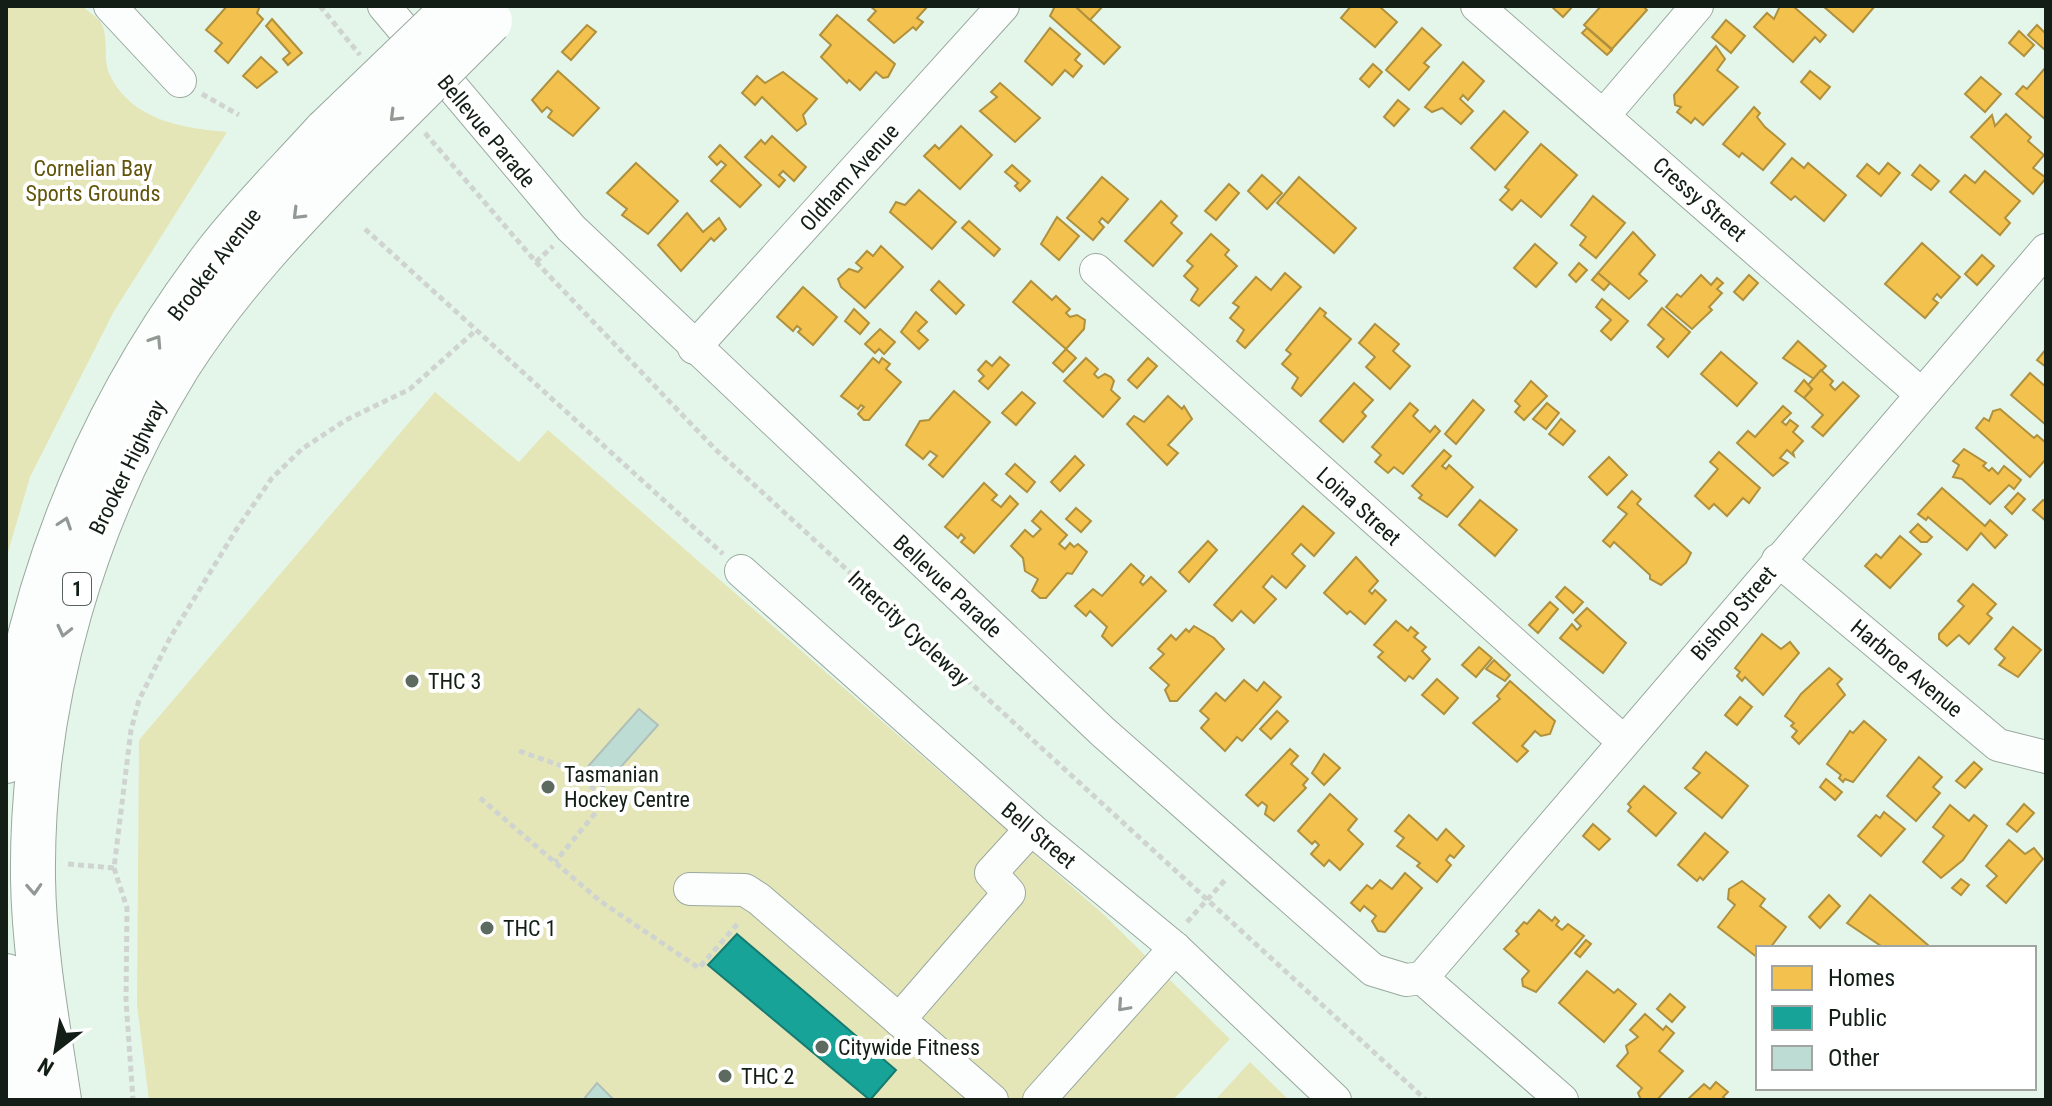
<svg xmlns="http://www.w3.org/2000/svg" width="2052" height="1106" font-family="'Roboto Condensed',sans-serif">
<style>
.green{fill:#e5e6b8}
.homes{fill:#f2c14e;stroke:#af903d;stroke-width:2}
.public{fill:#17a398;stroke:#167b71;stroke-width:2}
.building{fill:#bdddd4;stroke:#b0c0b9;stroke-width:2}
.lines{fill:none;stroke-linecap:round;stroke-linejoin:round}
.minor-casing{stroke:#9aa89f;stroke-width:34}
.highway-casing{stroke:#9aa89f;stroke-width:46}
.path{stroke:#cfd4d0;stroke-width:5;stroke-dasharray:6 4;stroke-linecap:butt}
.minor{stroke:#fbfefc;stroke-width:32}
.highway{stroke:#fbfefc;stroke-width:44}
.highway-bridge-casing{stroke:#9aa89f;stroke-width:46;stroke-linecap:butt}
.highway-bridge{stroke:#fbfefc;stroke-width:44}
.oneway{stroke:#929994}
.poi-dot{fill:#5c6a60;stroke:#fff;stroke-width:3}
.labels{text-anchor:middle;stroke-width:8;stroke-linejoin:round;paint-order:stroke}
.shield{fill:#fff;stroke:#59625c;stroke-width:2}
.shield-label{font-size:20px;font-weight:bold;fill:#121e16}
.street-label{font-size:22px;fill:#121e16;stroke:#fff}
.park-label{font-size:22px;fill:#62550b;stroke:#fff}
.poi-label{font-size:22px;fill:#121e16;stroke:#fff;text-anchor:start}
</style>
<rect width="100%" height="100%" fill="#e4f6ea"/>
<!-- green -->
<g class="green">
<path d="M6,6H82C87,11 98,17 101,23C109,37 103,58 109,73C130,120 182,128 227,132L113,313L30,477L6,559Z"/>
<polygon points="435,392 519,462 548,430 1102,913 1230,1039 1173,1100 149,1100 137,1005 139,740"/>
<polygon points="1250,1062 1289,1100 1215,1100"/>
</g>
<!-- homes -->
<g class="homes">
<polygon points="227,6 260,6 257,13 263,19 228,63 215,51 222,43 206,30"/>
<polygon points="870,6 927,6 927,7 917,18 923,22 916,30 913,27 894,43 868,20 876,11"/>
<polygon points="1055,6 1075,6 1120,47 1104,64 1050,16"/>
<polygon points="1075,6 1103,6 1090,20"/>
<polygon points="1351,6 1379,6 1397,22 1375,47 1341,18"/>
<polygon points="1551,6 1573,6 1563,17"/>
<polygon points="1601,6 1643,6 1647,10 1612,49 1584,25"/>
<polygon points="1780,6 1793,6 1826,35 1820,42 1815,37 1793,62 1754,27 1767,13 1774,19"/>
<polygon points="1823,6 1875,6 1853,32"/>
<polygon points="837,15 895,64 888,77 883,78 876,72 860,90 849,80 847,83 821,57 831,45 820,35"/>
<polygon points="272,19 302,53 288,65 283,59 290,53 266,26"/>
<polygon points="1726,20 1745,36 1731,53 1712,37"/>
<polygon points="587,25 596,32 571,60 562,52"/>
<polygon points="2037,25 2046,34 2045,50 2028,35"/>
<polygon points="1050,28 1080,54 1075,60 1082,66 1073,77 1065,70 1052,85 1025,61"/>
<polygon points="1422,28 1441,45 1424,63 1429,67 1409,90 1386,70"/>
<polygon points="1587,28 1612,50 1607,55 1582,33"/>
<polygon points="2019,31 2034,45 2024,56 2009,43"/>
<polygon points="1716,46 1725,59 1717,70 1738,87 1703,125 1695,118 1691,123 1677,112 1681,107 1675,105 1674,95"/>
<polygon points="261,57 277,72 257,88 243,76"/>
<polygon points="1463,62 1484,81 1468,100 1463,95 1460,99 1473,111 1461,124 1442,108 1432,112 1425,107"/>
<polygon points="1373,64 1382,72 1369,87 1360,79"/>
<polygon points="2045,68 2046,69 2046,120 2016,94 2023,86 2027,89"/>
<polygon points="558,71 599,108 573,136 548,117 552,111 547,107 542,112 532,100"/>
<polygon points="1810,71 1830,87 1820,99 1801,82"/>
<polygon points="783,72 817,99 803,115 806,124 797,131 762,97 755,105 742,93 757,76 765,83"/>
<polygon points="1981,77 2001,94 1985,112 1965,94"/>
<polygon points="1000,83 1040,118 1015,142 980,111 997,97 991,92"/>
<polygon points="1398,100 1409,109 1394,126 1384,117"/>
<polygon points="1754,107 1760,113 1757,117 1765,127 1785,144 1763,170 1742,153 1739,157 1723,144"/>
<polygon points="1504,111 1528,132 1495,170 1471,148"/>
<polygon points="2006,114 2031,137 2028,141 2044,155 2033,168 2046,178 2033,194 1971,137 1992,115 1995,126"/>
<polygon points="961,126 992,155 960,189 924,156 935,145 939,149"/>
<polygon points="772,136 806,167 794,181 783,171 779,175 785,180 779,187 745,157 761,140 765,144"/>
<polygon points="1541,144 1577,175 1541,217 1521,200 1512,210 1500,200 1509,190 1505,187"/>
<polygon points="720,145 761,185 740,207 711,181 726,165 721,161 717,165 709,157"/>
<polygon points="1792,158 1804,168 1808,163 1846,195 1824,221 1795,196 1791,200 1771,183"/>
<polygon points="636,163 678,201 648,234 622,215 627,209 607,193"/>
<polygon points="1888,163 1900,173 1881,196 1857,176 1867,164 1879,174"/>
<polygon points="1012,165 1030,181 1020,191 1015,186 1018,183 1005,172"/>
<polygon points="1920,165 1939,181 1931,190 1912,175"/>
<polygon points="1985,171 2020,201 2005,218 2010,223 2000,235 1950,192 1965,175 1975,183"/>
<polygon points="1262,175 1282,193 1267,209 1248,191"/>
<polygon points="1102,177 1128,199 1108,223 1102,218 1099,222 1104,227 1093,240 1067,218"/>
<polygon points="1299,177 1356,228 1334,253 1277,203"/>
<polygon points="1229,184 1239,193 1216,220 1205,211"/>
<polygon points="919,190 956,222 932,249 890,212 896,202 905,205"/>
<polygon points="1593,196 1625,223 1596,258 1580,245 1586,237 1571,225"/>
<polygon points="1161,201 1177,216 1171,223 1182,233 1153,266 1125,241"/>
<polygon points="687,213 703,232 719,218 726,229 714,241 711,238 681,271 658,245"/>
<polygon points="1057,217 1079,236 1059,260 1041,244"/>
<polygon points="969,221 1000,249 994,256 962,228"/>
<polygon points="1633,232 1655,255 1639,274 1647,281 1629,299 1598,273"/>
<polygon points="1211,234 1229,250 1225,255 1237,266 1199,306 1191,300 1198,289 1184,276 1193,266 1187,261"/>
<polygon points="1922,243 1960,277 1941,298 1937,294 1933,299 1938,303 1925,318 1885,284"/>
<polygon points="1535,244 1557,263 1536,287 1514,268"/>
<polygon points="881,246 903,267 865,308 841,287 838,279 849,269 858,272 862,268 856,263 867,251 873,256"/>
<polygon points="1982,255 1994,266 1977,285 1965,274"/>
<polygon points="1579,263 1587,270 1576,282 1569,275"/>
<polygon points="1285,273 1301,287 1245,348 1237,341 1244,330 1230,318 1239,307 1233,303 1256,277 1271,290"/>
<polygon points="1598,273 1610,283 1604,290 1592,280"/>
<polygon points="1701,275 1711,285 1717,278 1723,283 1717,289 1722,293 1709,307 1712,310 1692,329 1666,307 1677,294 1681,297"/>
<polygon points="1749,275 1758,283 1743,300 1734,292"/>
<polygon points="939,281 964,305 956,314 931,290"/>
<polygon points="1031,281 1052,300 1056,296 1070,309 1066,313 1070,317 1077,315 1085,320 1084,329 1066,349 1013,302"/>
<polygon points="803,287 837,317 813,345 798,332 801,329 797,326 793,331 777,317"/>
<polygon points="1602,299 1628,321 1611,340 1601,331 1611,320 1596,307"/>
<polygon points="1320,308 1326,313 1324,316 1351,339 1301,396 1292,388 1298,378 1282,364 1291,354 1286,350"/>
<polygon points="1662,308 1690,332 1668,357 1657,347 1664,339 1648,325"/>
<polygon points="854,309 869,323 860,334 845,321"/>
<polygon points="916,312 927,322 918,331 928,340 919,349 901,332"/>
<polygon points="1375,324 1399,344 1393,351 1410,366 1390,389 1366,367 1375,357 1359,343"/>
<polygon points="880,329 895,342 884,354 879,349 875,353 865,344"/>
<polygon points="1798,341 1826,366 1814,379 1783,358"/>
<polygon points="1066,349 1076,358 1063,372 1053,363"/>
<polygon points="2046,349 2046,367 2037,360"/>
<polygon points="1721,352 1757,383 1737,406 1701,374"/>
<polygon points="1000,357 1009,365 988,389 979,381 984,376 978,370 986,361 992,366"/>
<polygon points="873,358 879,363 882,358 890,364 886,369 901,382 869,420 864,420 858,414 864,407 861,405 858,409 841,396"/>
<polygon points="1086,358 1098,369 1094,374 1098,378 1105,374 1111,377 1114,381 1111,390 1120,398 1103,417 1064,381"/>
<polygon points="1148,358 1157,366 1137,388 1128,380"/>
<polygon points="1821,370 1833,381 1830,385 1835,390 1843,382 1859,396 1823,436 1812,427 1823,415 1804,398 1812,389 1808,385"/>
<polygon points="2030,373 2046,387 2046,425 2011,395"/>
<polygon points="1804,380 1812,389 1804,398 1795,391"/>
<polygon points="1531,381 1547,396 1524,420 1515,412 1520,406 1515,401"/>
<polygon points="1354,383 1373,400 1362,412 1366,416 1343,442 1320,421"/>
<polygon points="954,391 990,422 943,477 929,465 937,456 930,451 923,459 906,445 920,421 929,420"/>
<polygon points="1022,392 1035,403 1016,425 1002,413"/>
<polygon points="1168,396 1182,409 1184,406 1192,419 1168,445 1178,453 1167,465 1127,424 1134,416 1144,422"/>
<polygon points="1473,400 1484,410 1456,444 1445,434"/>
<polygon points="1410,403 1418,410 1413,416 1430,432 1435,426 1440,431 1403,474 1394,467 1388,473 1375,462 1381,455 1372,447"/>
<polygon points="1547,403 1559,413 1546,429 1533,419"/>
<polygon points="1783,406 1791,413 1782,422 1786,425 1790,420 1798,426 1793,432 1803,441 1793,452 1794,456 1787,450 1780,458 1788,463 1773,476 1737,443 1748,431 1755,437"/>
<polygon points="2000,409 2034,438 2037,435 2046,443 2046,459 2030,477 1976,428 1984,418 1989,421 1993,411"/>
<polygon points="1561,419 1575,431 1563,445 1549,434"/>
<polygon points="1964,449 1986,463 1983,466 1989,471 1992,468 1998,474 2004,466 2021,480 2014,489 2009,485 1990,504 1962,479 1953,477 1959,465 1953,461"/>
<polygon points="1444,450 1451,456 1442,466 1446,469 1449,465 1473,487 1447,517 1419,498 1422,495 1412,486"/>
<polygon points="1719,452 1760,488 1749,503 1743,498 1727,516 1714,504 1709,509 1695,496 1718,469 1710,462"/>
<polygon points="1075,456 1084,465 1060,491 1051,482"/>
<polygon points="1609,457 1627,475 1607,495 1589,477"/>
<polygon points="1015,464 1035,482 1027,492 1006,474"/>
<polygon points="984,483 997,495 992,500 1001,507 1010,496 1018,504 974,553 961,542 965,538 961,534 958,538 945,527"/>
<polygon points="1942,488 1985,526 1990,520 2007,535 1995,548 1981,533 1967,550 1928,517 1926,520 1918,514"/>
<polygon points="1632,491 1641,499 1637,504 1691,553 1686,563 1661,585 1650,579 1650,575 1614,542 1610,547 1603,541 1627,514 1618,507"/>
<polygon points="2018,493 2025,499 2012,514 2005,507"/>
<polygon points="1480,500 1517,530 1495,556 1459,525"/>
<polygon points="2043,500 2046,502 2046,521 2033,510"/>
<polygon points="1303,506 1334,533 1314,556 1301,544 1292,554 1305,566 1286,588 1272,576 1263,587 1276,599 1254,623 1241,611 1232,621 1214,605"/>
<polygon points="1076,508 1091,521 1081,532 1066,519"/>
<polygon points="1041,511 1067,535 1059,544 1065,549 1070,543 1074,547 1078,544 1087,552 1072,574 1067,573 1046,598 1040,598 1032,591 1038,579 1025,571 1023,558 1011,546 1025,530 1033,537 1041,529 1032,521"/>
<polygon points="1918,524 1932,537 1927,542 1921,542 1910,532"/>
<polygon points="1900,536 1921,554 1890,588 1865,566 1876,554 1881,558"/>
<polygon points="1208,541 1217,550 1189,582 1179,572"/>
<polygon points="1356,557 1378,581 1369,591 1372,594 1375,590 1386,600 1365,624 1350,611 1347,614 1324,593"/>
<polygon points="1131,564 1144,576 1140,582 1143,585 1151,577 1166,591 1112,646 1102,636 1107,627 1090,611 1086,616 1075,606 1093,589 1102,596"/>
<polygon points="1973,584 1996,604 1987,614 1992,618 1969,644 1959,635 1947,646 1939,639 1939,634 1964,606 1958,601"/>
<polygon points="1565,587 1583,602 1573,613 1556,597"/>
<polygon points="1550,602 1558,609 1538,633 1529,625"/>
<polygon points="1587,608 1626,643 1603,673 1560,638 1572,624 1577,630 1581,626 1575,620"/>
<polygon points="1396,621 1408,631 1411,627 1418,633 1414,637 1426,647 1422,651 1430,659 1413,679 1409,676 1405,681 1378,657 1383,652 1374,645"/>
<polygon points="1194,626 1214,638 1224,649 1177,701 1170,701 1165,690 1169,685 1150,668 1164,654 1158,649 1171,635 1176,640 1186,629 1189,632"/>
<polygon points="2013,627 2041,650 2018,677 1999,665 2005,658 1995,649"/>
<polygon points="1762,634 1781,649 1790,642 1799,653 1763,695 1745,677 1742,681 1737,676 1740,672 1735,668"/>
<polygon points="1479,647 1492,658 1476,677 1462,665"/>
<polygon points="1494,660 1510,675 1505,681 1486,669"/>
<polygon points="1829,668 1842,679 1837,684 1845,695 1799,744 1792,737 1797,731 1791,726 1794,723 1785,716 1801,694"/>
<polygon points="1437,679 1458,698 1444,714 1422,695"/>
<polygon points="1244,680 1257,691 1264,682 1281,697 1242,741 1237,737 1225,751 1201,728 1209,719 1200,711 1216,693 1225,701"/>
<polygon points="1510,681 1555,721 1550,734 1541,736 1535,731 1522,746 1528,751 1517,762 1473,723 1500,699 1497,696"/>
<polygon points="1740,697 1752,707 1737,725 1725,715"/>
<polygon points="1277,711 1288,721 1271,739 1260,729"/>
<polygon points="1864,721 1886,740 1853,782 1845,779 1843,782 1839,778 1841,775 1827,764 1850,731 1853,733"/>
<polygon points="1290,749 1298,756 1291,764 1308,779 1303,785 1306,788 1274,821 1265,814 1267,806 1262,802 1258,806 1246,795"/>
<polygon points="1706,752 1748,786 1722,818 1685,788 1700,773 1693,768"/>
<polygon points="1324,754 1340,768 1324,785 1312,773"/>
<polygon points="1919,757 1942,777 1933,787 1940,793 1916,821 1887,796"/>
<polygon points="1974,762 1982,769 1965,788 1956,781"/>
<polygon points="1826,779 1842,792 1835,800 1820,787"/>
<polygon points="1644,786 1676,813 1656,836 1628,811 1631,807 1628,804"/>
<polygon points="1330,794 1357,819 1348,830 1363,844 1340,870 1329,860 1324,866 1311,854 1319,845 1315,841 1312,844 1298,831"/>
<polygon points="2024,804 2034,813 2017,832 2007,824"/>
<polygon points="1950,805 1969,821 1974,815 1987,826 1963,860 1941,878 1923,862 1944,836 1933,827"/>
<polygon points="1884,812 1905,829 1881,856 1858,836 1876,815 1880,818"/>
<polygon points="1409,815 1437,840 1446,829 1464,846 1454,858 1450,855 1446,860 1451,865 1437,882 1417,866 1420,863 1397,846 1404,838 1395,831"/>
<polygon points="1593,824 1610,839 1599,850 1583,836"/>
<polygon points="1705,833 1728,852 1703,880 1700,877 1697,881 1678,865"/>
<polygon points="2009,840 2025,854 2034,848 2043,859 2006,903 1987,886 1997,876 1986,866"/>
<polygon points="1405,873 1422,888 1385,932 1378,931 1372,921 1376,916 1364,906 1360,911 1351,903 1367,885 1372,889 1380,880 1392,889"/>
<polygon points="1961,879 1969,885 1961,895 1952,888"/>
<polygon points="1742,881 1765,899 1760,906 1786,927 1770,948 1758,948 1758,958 1718,927 1735,905 1728,899 1729,889"/>
<polygon points="1829,895 1840,906 1820,928 1809,917"/>
<polygon points="1870,895 1929,946 1928,948 1884,948 1847,923"/>
<polygon points="1539,910 1552,921 1555,917 1559,921 1556,925 1562,930 1568,924 1584,936 1536,992 1523,986 1522,979 1529,971 1504,949 1519,934 1516,931 1524,922 1527,924"/>
<polygon points="1586,940 1591,944 1580,957 1575,953"/>
<polygon points="1587,971 1614,993 1618,989 1636,1004 1604,1042 1559,1003"/>
<polygon points="1670,994 1685,1007 1672,1022 1657,1009"/>
<polygon points="1645,1014 1663,1030 1666,1026 1674,1033 1659,1051 1683,1071 1657,1100 1641,1100 1638,1093 1642,1088 1617,1066 1628,1053 1626,1046 1638,1037 1630,1030"/>
<polygon points="1716,1082 1728,1092 1723,1097 1727,1100 1687,1100 1704,1084 1710,1089"/>
</g>
<!-- public -->
<polygon class="public" points="737,934 896,1070 870,1100 708,965"/>
<!-- building -->
<g class="building">
<polygon points="639,709 658,725 603,787 584,771"/>
<polygon points="597,1083 614,1100 583,1100"/>
</g>
<g class="lines">
<!-- minor casing -->
<g class="minor-casing">
<g id="minor">
<polyline points="110,6 180,81"/>
<polyline points="384,6 571,228 1103,732 1373,970 1406,980 1422,978 1562,1100"/>
<polyline points="1477,6 1921,394"/>
<polyline points="1604,115 1697,6"/>
<polyline points="1096,270 1623,741"/>
<polyline points="694,348 1003,6"/>
<polyline points="1778,560 1998,745 2046,757"/>
<polyline points="741,571 1031,829 1175,948 1335,1100"/>
<polyline points="690,889 745,890 759,899 992,1100"/>
<polyline points="1422,978 2046,250"/>
<polyline points="899,1020 1009,893 991,873 1031,829"/>
<polyline points="1039,1100 1175,948"/>
</g>
</g>
<!-- highway casing -->
<g class="highway-casing">
<g id="highway">
<path d="M6,761C31,574 102,403 217,253C250,210 290,171 326,131"/>
<polyline points="6,976 22,1100"/>
<path d="M59,1100C48,1027 34,952 33,878C31,699 84,518 178,366C227,289 289,223 353,158"/>
</g>
</g>
<!-- path -->
<g class="path">
<polyline points="320,6 360,55"/>
<polyline points="202,94 239,115"/>
<polyline points="425,133 536,262 715,449 1426,1100"/>
<polyline points="365,229 723,554"/>
<polyline points="536,262 553,246"/>
<polyline points="519,751 568,768 607,799 555,862"/>
<polyline points="480,798 600,901 699,968 740,921"/>
<polyline points="68,864 114,868 131,730 139,700 170,638 236,530 272,478 302,449 346,420 410,389 474,332"/>
<polyline points="114,868 127,908 126,1001 133,1100"/>
<polyline points="1187,922 1226,879"/>
</g>
<!-- minor -->
<use href="#minor" class="minor"/>
<!-- highway -->
<use href="#highway" class="highway"/>
<!-- highway-bridge casing -->
<g class="highway-bridge-casing">
<g id="highway-bridge">
<polyline points="326,131 456,6"/>
<polyline points="353,158 490,21"/>
</g>
</g>
<!-- highway-bridge -->
<use href="#highway-bridge" class="highway-bridge"/>
</g>
<!-- one-way arrows -->
<defs><path id="oneway-chevron" d="M-2-3.5L2.5 0L-2 3.5" fill="none" stroke-width="1.6" stroke-linecap="round" stroke-linejoin="round" transform="scale(2)"/></defs>
<g class="oneway">
<use href="#oneway-chevron" transform="translate(395 116) rotate(135)"/>
<use href="#oneway-chevron" transform="translate(298 214) rotate(135)"/>
<use href="#oneway-chevron" transform="translate(156 341) rotate(-57)"/>
<use href="#oneway-chevron" transform="translate(65 523) rotate(-71)"/>
<use href="#oneway-chevron" transform="translate(64 631) rotate(103)"/>
<use href="#oneway-chevron" transform="translate(34 889) rotate(87)"/>
<use href="#oneway-chevron" transform="translate(1123 1006) rotate(132)"/>
</g>
<!-- markers -->
<g class="poi-dot">
<circle cx="412" cy="681" r="8"/>
<circle cx="548" cy="787" r="8"/>
<circle cx="487" cy="928" r="8"/>
<circle cx="822" cy="1047" r="8"/>
<circle cx="725" cy="1076" r="8"/>
</g>
<g class="labels">
<!-- shield labels -->
<rect class="shield" x="63" y="573" width="28" height="32" rx="6"/>
<g class="shield-label">
<text x="77" y="596">1</text>
</g>
<!-- street labels -->
<g class="street-label">
<text transform="translate(487 131) rotate(50)" y="8">Bellevue Parade</text>
<text transform="translate(849 177) rotate(-48)" y="8">Oldham Avenue</text>
<text transform="translate(1700 199) rotate(41)" y="8">Cressy Street</text>
<text transform="translate(214 264) rotate(-52)" y="8">Brooker Avenue</text>
<text transform="translate(127 467) rotate(-64)" y="8">Brooker Highway</text>
<text transform="translate(1359 506) rotate(42)" y="8">Loina Street</text>
<text transform="translate(948 586) rotate(43)" y="8">Bellevue Parade</text>
<text transform="translate(1733 613) rotate(-49)" y="8">Bishop Street</text>
<text transform="translate(909 628) rotate(43)" y="8">Intercity Cycleway</text>
<text transform="translate(1907 668) rotate(40)" y="8">Harbroe Avenue</text>
<text transform="translate(1039 835) rotate(40)" y="8">Bell Street</text>
</g>
<!-- park labels -->
<g class="park-label">
<text x="93" y="176">Cornelian Bay<tspan x="93" dy="25">Sports Grounds</tspan></text>
</g>
<!-- poi labels -->
<g class="poi-label">
<text x="428" y="689">THC 3</text>
<text x="564" y="782">Tasmanian<tspan x="564" dy="25">Hockey Centre</tspan></text>
<text x="503" y="936">THC 1</text>
<text x="838" y="1055">Citywide Fitness</text>
<text x="741" y="1084">THC 2</text>
</g>
</g>
<!-- border -->
<rect width="2052" height="1106" fill="none" stroke="#121e16" stroke-width="16"/>
<!-- legend -->
<rect x="1756" y="946" width="280" height="144" fill="#ffffff" stroke="#a0a5a2" stroke-width="2"/>
<rect x="1772" y="966" width="40" height="24" fill="#f2c14e" stroke="#a0a5a2" stroke-width="2"/>
<text x="1828" y="986" font-size="24" fill="#121e16">Homes</text>
<rect x="1772" y="1006" width="40" height="24" fill="#17a398" stroke="#a0a5a2" stroke-width="2"/>
<text x="1828" y="1026" font-size="24" fill="#121e16">Public</text>
<rect x="1772" y="1046" width="40" height="24" fill="#bdddd4" stroke="#a0a5a2" stroke-width="2"/>
<text x="1828" y="1066" font-size="24" fill="#121e16">Other</text>
<!-- north arrow -->
<g transform="translate(56 1050) rotate(211)" stroke="#ffffff" stroke-width="6" paint-order="stroke">
<path d="M0-6L14 30L0 20L-14 30Z" fill="#121e16"/>
<text y="-12" font-size="22" font-weight="bold" text-anchor="middle" fill="#121e16">N</text>
</g>
</svg>
